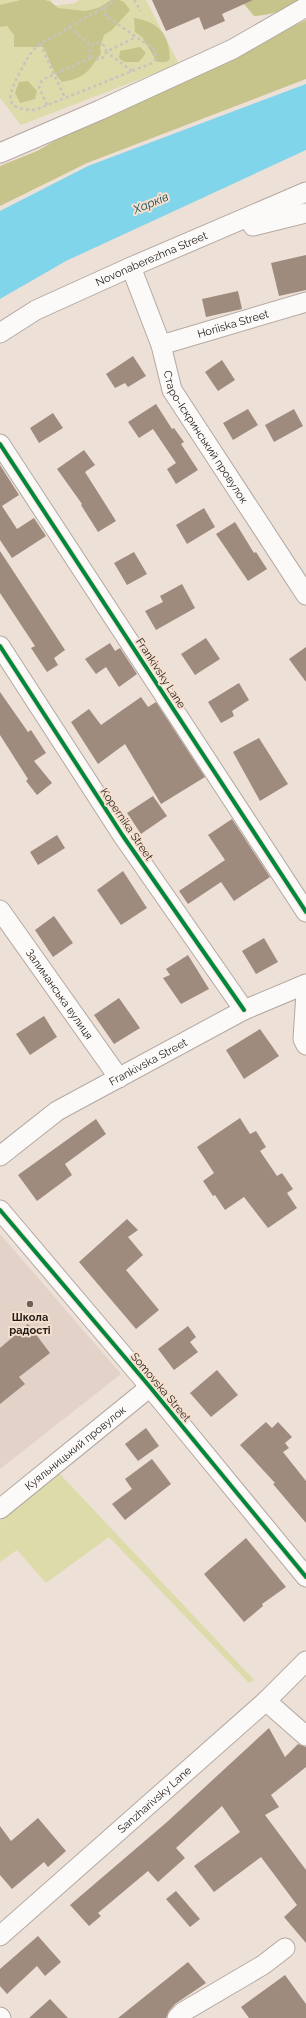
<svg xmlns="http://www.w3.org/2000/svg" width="306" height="2018" font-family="Raleway,sans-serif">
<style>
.education{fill:#e3d2c7}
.green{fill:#dedbaa}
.forest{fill:#c6c38b}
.water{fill:#81d5ea}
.building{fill:#9f8a7e}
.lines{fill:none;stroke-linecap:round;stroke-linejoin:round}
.minor-casing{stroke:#b3a9a2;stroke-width:21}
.path{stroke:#c8c3bf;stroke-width:2.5;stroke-dasharray:3 3;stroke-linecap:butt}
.minor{stroke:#fcfaf9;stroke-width:19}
.cycleway-casing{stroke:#f5dfcf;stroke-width:6}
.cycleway{stroke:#00873e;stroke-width:4}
.poi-dot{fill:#6a615a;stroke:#f5dfcf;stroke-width:1.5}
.labels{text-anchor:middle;stroke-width:4;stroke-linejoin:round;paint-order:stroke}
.street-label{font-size:11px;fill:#231c16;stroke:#f5dfcf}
.poi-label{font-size:11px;font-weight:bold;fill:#231c16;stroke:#f5dfcf}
.water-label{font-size:12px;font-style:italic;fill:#134a58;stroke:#f5dfcf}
</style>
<rect width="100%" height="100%" fill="#ede0d7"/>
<!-- education -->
<polygon class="education" points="0,1234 121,1374 0,1469"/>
<!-- green -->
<g class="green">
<polygon points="0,0 51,0 52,6 75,3 79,0 146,0 179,64 21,125 0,98"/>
<polygon points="58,1472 254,1680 249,1683 109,1537 46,1583 17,1550 0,1562 0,1521"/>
</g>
<!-- forest -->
<g class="forest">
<path d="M21,0H45L51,2L58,8L85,11L98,8L111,0H119L124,2L130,10L112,30L104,35L100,48L101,54C86,73 87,77 62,82C51,71 51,60 43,47H14V35L7,26L0,27V5Z"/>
<path d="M243,0H299C284,10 272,15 254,16L244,4Z"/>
<path d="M134,18C159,22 169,34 170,59L166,62H157L142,37L135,32Z"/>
<polygon points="306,20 306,79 87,163 0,206 0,166 37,151 74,130 140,102 228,56"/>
<polygon points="140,47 146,53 139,62 124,62 119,58 120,51"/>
<polygon points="28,81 37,91 35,99 20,103 15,93 19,82"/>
</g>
<!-- water -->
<polygon class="water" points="306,84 306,150 66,261 0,299 0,211 88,166"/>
<!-- building -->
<g class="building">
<polygon points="152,0 253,0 222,14 225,21 204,30 199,17 166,31"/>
<polygon points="306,255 306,290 279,296 271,263"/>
<polygon points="238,291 242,309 206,317 202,299"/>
<polygon points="133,356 146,376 128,387 125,383 115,388 106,374"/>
<polygon points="222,360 235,380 218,391 205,372"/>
<polygon points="156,404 172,429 174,428 184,442 181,444 198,470 176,484 167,469 176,463 153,429 139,438 128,422"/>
<polygon points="248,409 258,425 233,440 223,423"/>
<polygon points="294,409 303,426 274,442 265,425"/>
<polygon points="53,413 63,428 39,443 30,428"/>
<polygon points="84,450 95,465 85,472 116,521 98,532 81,505 82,504 57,469"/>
<polygon points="0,465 19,495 2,506 17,529 34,518 46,536 12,558 0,540"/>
<polygon points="204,508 215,527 187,544 176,525"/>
<polygon points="235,522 254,553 256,552 267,569 248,581 216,534"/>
<polygon points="0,551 65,650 54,658 58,665 47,672 31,648 35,646 0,593"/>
<polygon points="134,552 147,574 127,585 114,563"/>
<polygon points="182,584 195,608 156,630 145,611 163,602 160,596"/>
<polygon points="206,638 220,659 195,675 181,654"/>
<polygon points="110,643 115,651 120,648 137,674 119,687 106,667 96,674 85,659"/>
<polygon points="306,647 306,682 289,659"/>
<polygon points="239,683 249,700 232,711 234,716 221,723 208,702"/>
<polygon points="0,692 28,732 31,730 46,753 34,761 52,783 37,795 26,781 28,779 0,735"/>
<polygon points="141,697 148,707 156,702 205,777 161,804 125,744 98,764 71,722 89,709 101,725"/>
<polygon points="259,738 288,784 260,801 233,752"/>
<polygon points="153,796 167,816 141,834 127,813"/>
<polygon points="232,819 270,877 234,901 221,882 188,904 179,891 225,860 208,835"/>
<polygon points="57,835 65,848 38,865 30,852"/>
<polygon points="123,871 147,908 121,925 97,890"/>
<polygon points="54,916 73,943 53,957 35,930"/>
<polygon points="264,938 278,962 256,974 242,951"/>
<polygon points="188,955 209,989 181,1004 163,978 170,975 166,969"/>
<polygon points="119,998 140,1028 114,1044 94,1015"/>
<polygon points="44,1016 57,1037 30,1055 16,1034"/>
<polygon points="260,1029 279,1056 244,1079 226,1050"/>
<polygon points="240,1118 250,1134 256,1131 266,1147 260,1151 277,1176 282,1173 293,1189 287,1193 297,1208 268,1228 244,1197 225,1210 215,1195 213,1196 203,1181 214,1173 197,1147"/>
<polygon points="96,1119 106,1134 65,1164 72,1175 37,1201 18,1175"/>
<polygon points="127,1219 138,1230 128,1237 143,1255 126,1270 159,1310 136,1329 79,1262"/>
<polygon points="28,1324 50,1353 19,1377 25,1384 0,1404 0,1348"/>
<polygon points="188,1326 196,1337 190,1342 198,1352 174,1370 158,1349"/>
<polygon points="217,1370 238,1395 211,1417 190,1393"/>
<polygon points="266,1422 272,1428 278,1422 292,1437 285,1443 289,1448 283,1452 306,1481 306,1523 273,1484 275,1483 240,1445"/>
<polygon points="146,1428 159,1446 138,1461 125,1444"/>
<polygon points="152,1459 171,1484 125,1520 112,1504 132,1489 125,1479"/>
<polygon points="246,1538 286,1587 262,1604 263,1606 244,1622 204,1574"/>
<polygon points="269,1728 285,1757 298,1744 306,1747 306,1767 271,1795 279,1807 265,1815 306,1870 306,1943 284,1917 297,1905 261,1857 214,1892 194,1866 240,1832 222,1806 176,1848 185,1858 158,1882 148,1871 98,1913 101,1916 89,1926 70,1905 167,1822"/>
<polygon points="38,1818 66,1851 48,1867 44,1862 12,1889 0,1875 0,1826 11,1841"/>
<polygon points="176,1891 200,1919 190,1927 166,1899"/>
<polygon points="38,1936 61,1962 45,1976 37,1966 7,1994 0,1986 0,1969"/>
<polygon points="188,1962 206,1983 175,2004 169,2011 166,2018 118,2018"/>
<polygon points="285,1975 306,2004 306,2018 249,2018 241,2007"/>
<polygon points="50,1999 68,2018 29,2018"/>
</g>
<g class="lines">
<!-- minor casing -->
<g class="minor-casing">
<g id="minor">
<polyline points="0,153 100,110 233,49 306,7"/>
<polyline points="249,220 253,226 306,213"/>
<path id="s1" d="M131,267L161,345L172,390L306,595"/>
<path id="s2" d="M0,333L36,310L131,267L306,192"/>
<path id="s3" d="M161,345L306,302"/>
<polyline points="0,444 306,912"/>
<polyline points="0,646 123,836 244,1010"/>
<path id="s4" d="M0,910L119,1078"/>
<polyline points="306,993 303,1039 306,1045"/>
<path id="s5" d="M0,1156L57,1111L244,1010L306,984"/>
<polyline points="0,1210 150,1387 306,1577"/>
<path id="s6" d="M0,1509L150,1387"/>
<polyline points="266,1701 306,1736"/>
<path id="s7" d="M0,1936L266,1701L306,1661"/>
<polyline points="0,2017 1,2018"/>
<polyline points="177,2018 183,2012 263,1965 285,1948"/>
</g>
</g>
<!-- path -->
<g class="path">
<polyline points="134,0 141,11"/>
<path d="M105,7L104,11L106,16L155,50L156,59L152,63L35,110C1,110 9,94 20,72C26,61 30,51 40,44L116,0"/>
<polyline points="69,27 92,47"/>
<circle cx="98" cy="51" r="8"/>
<polyline points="40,44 65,98"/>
<polyline points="132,71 106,52 136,37"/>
<polyline points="47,105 39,87 42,80 93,57"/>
</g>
<!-- minor -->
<use href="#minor" class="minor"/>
<!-- cycleway casing -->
<g class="cycleway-casing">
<g id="cycleway">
<polyline points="0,444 306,912"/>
<polyline points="0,646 123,836 244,1010"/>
<polyline points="0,1210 150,1387 306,1577"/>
</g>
</g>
<!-- cycleway -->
<use href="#cycleway" class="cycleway"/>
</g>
<!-- markers -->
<circle class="poi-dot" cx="30" cy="1304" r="4"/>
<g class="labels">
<!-- street labels -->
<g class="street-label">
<text dy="4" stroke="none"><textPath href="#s2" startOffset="169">Novonaberezhna Street</textPath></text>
<text dy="4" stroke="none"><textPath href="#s3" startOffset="75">Horiiska Street</textPath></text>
<text dy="4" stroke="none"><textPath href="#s1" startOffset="187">Старо-Іскринський провулок</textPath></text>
<text transform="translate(161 673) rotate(57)" y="4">Frankivsky Lane</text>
<text transform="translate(127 824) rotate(56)" y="4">Kopernika Street</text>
<text dy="4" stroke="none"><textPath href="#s4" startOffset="103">Залиманська вулиця</textPath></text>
<text dy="4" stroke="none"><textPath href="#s5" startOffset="176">Frankivska Street</textPath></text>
<text transform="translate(161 1387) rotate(50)" y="4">Somovska Street</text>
<text dy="4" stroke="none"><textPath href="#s6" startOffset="97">Куяльницький провулок</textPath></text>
<text dy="4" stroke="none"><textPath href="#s7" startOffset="206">Sanzharivsky Lane</textPath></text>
</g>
<!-- poi labels -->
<g class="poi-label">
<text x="30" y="1321">Школа<tspan x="30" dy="13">радості</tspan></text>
</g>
<!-- water labels -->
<g class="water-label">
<text transform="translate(151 203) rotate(-23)" y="4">Харків</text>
</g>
</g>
</svg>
